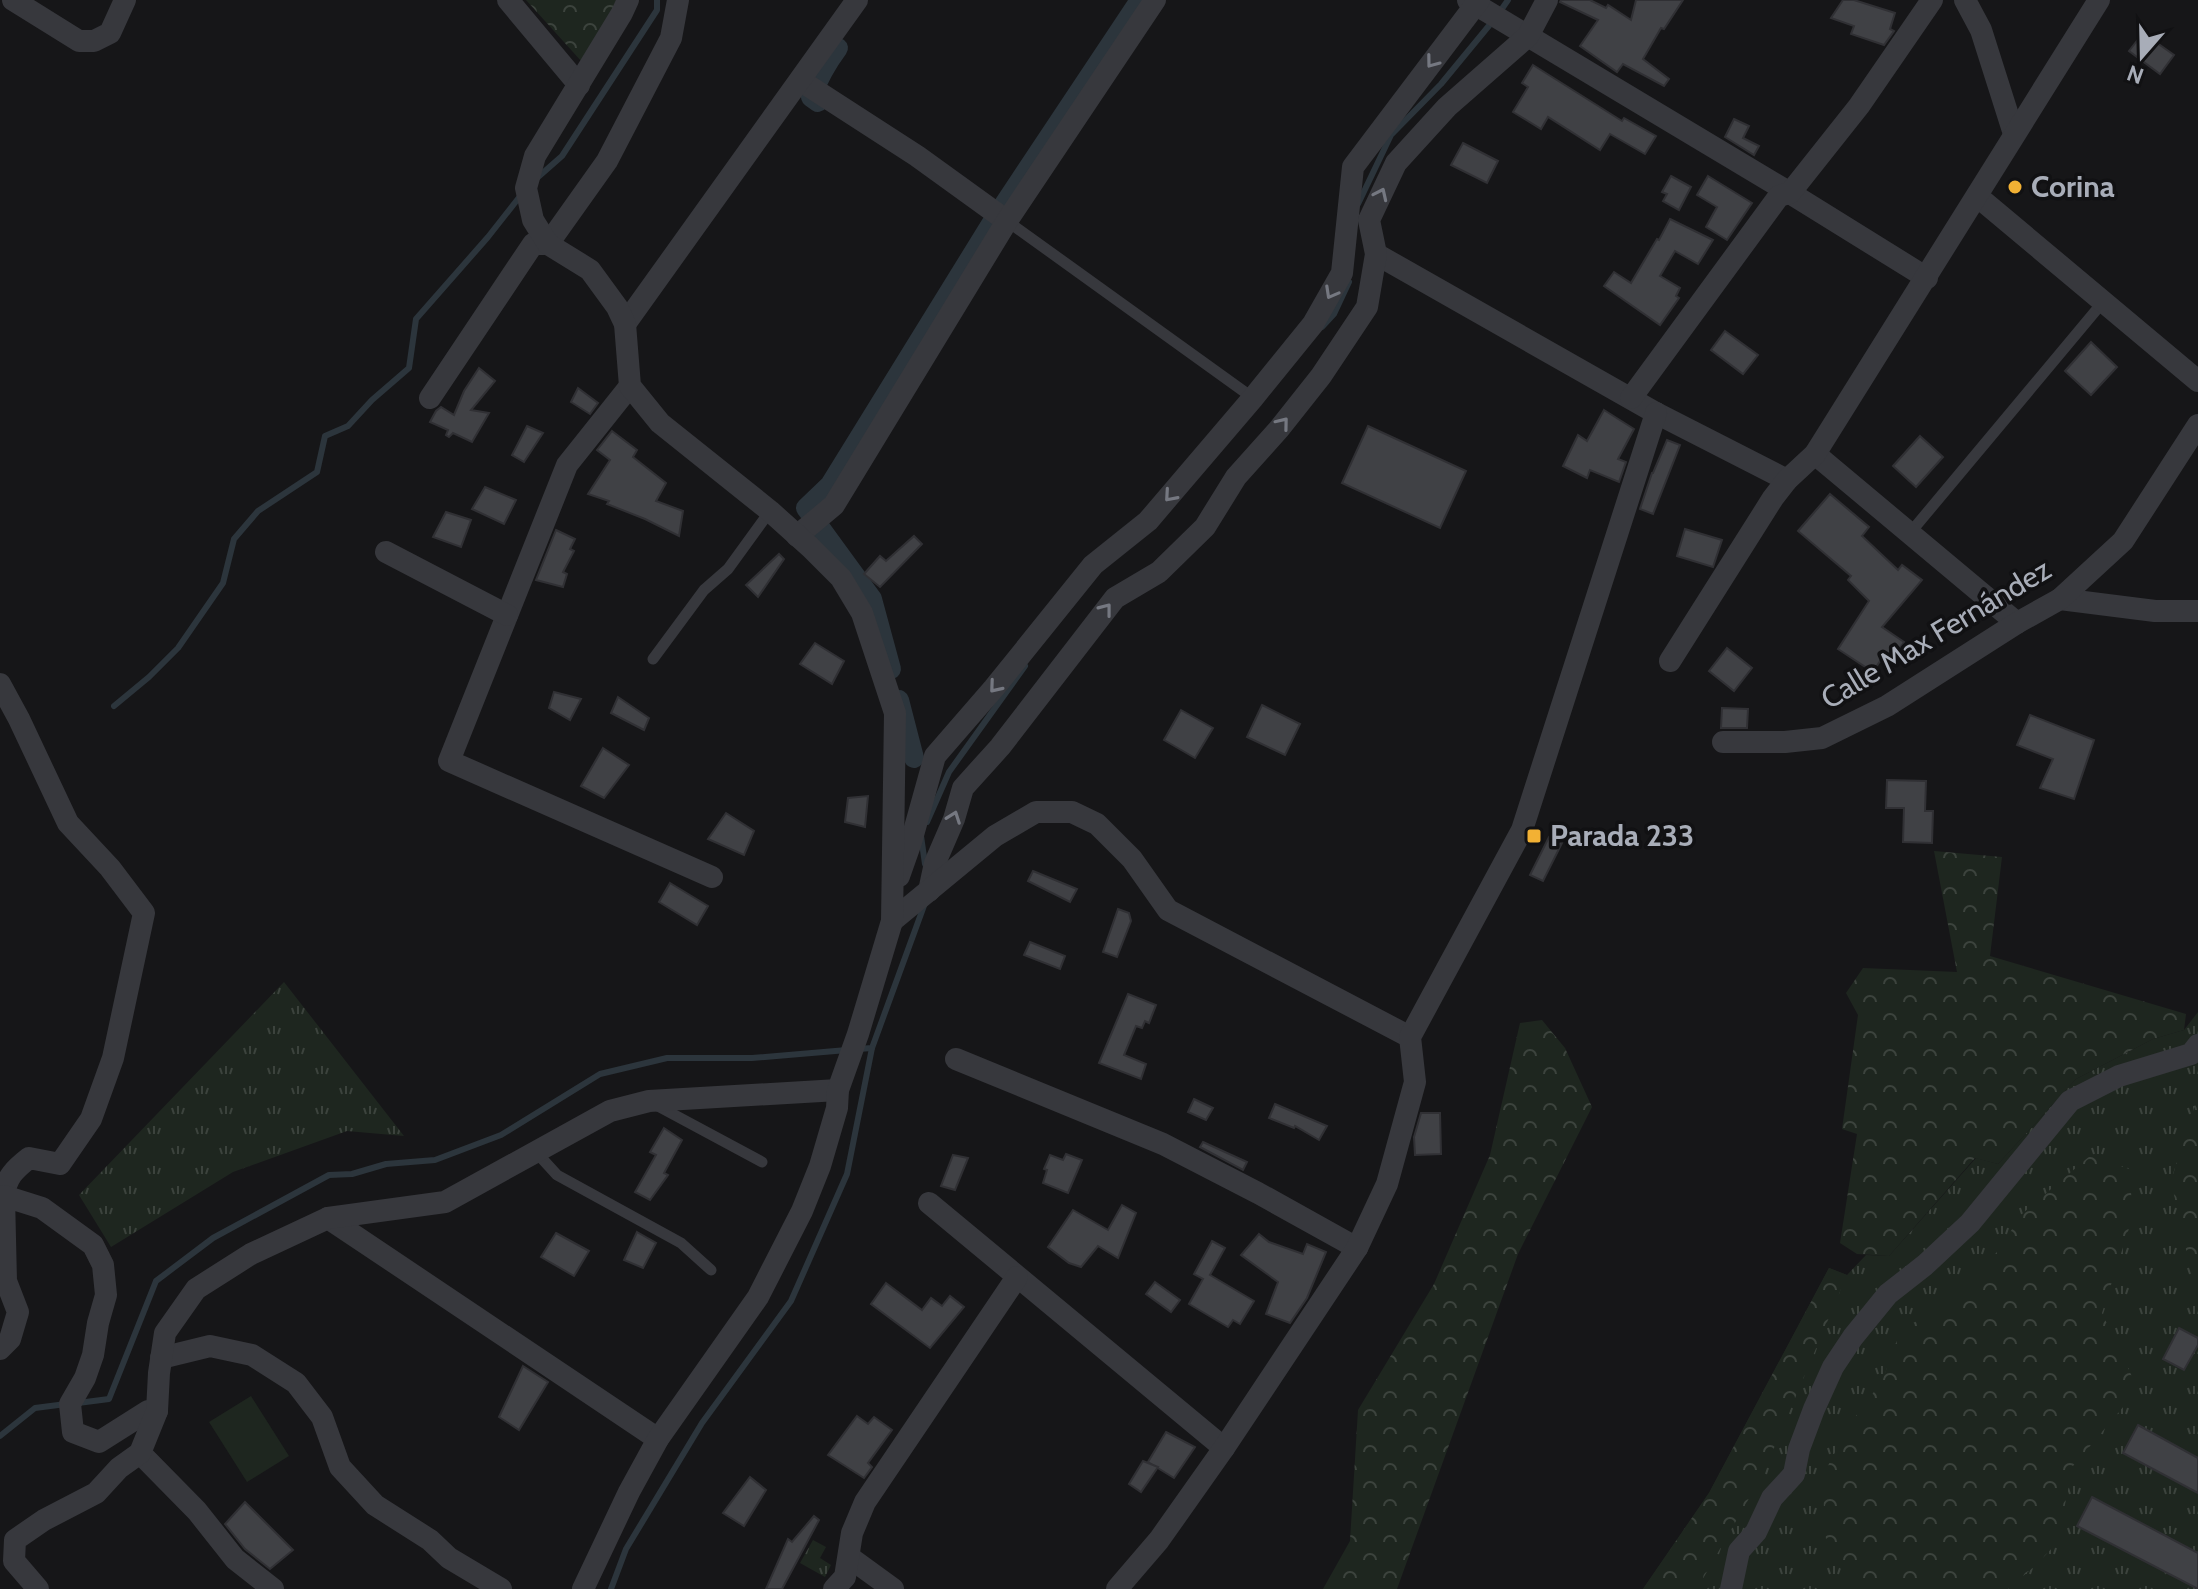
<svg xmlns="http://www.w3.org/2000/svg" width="2198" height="1589" font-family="Cabin,sans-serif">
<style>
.grass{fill:url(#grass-tufts)}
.forest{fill:url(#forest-crowns)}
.pitch{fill:#1e261f}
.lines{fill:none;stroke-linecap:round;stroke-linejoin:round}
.stream{stroke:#2c353c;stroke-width:6}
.canal{stroke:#2c353c;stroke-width:20}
.building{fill:#404145;stroke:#303034;stroke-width:2}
.lane{stroke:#37383d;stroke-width:11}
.street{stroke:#37383d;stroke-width:22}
.oneway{stroke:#757881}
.poi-dot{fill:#f2b134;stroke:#111113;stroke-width:3}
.labels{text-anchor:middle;stroke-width:7;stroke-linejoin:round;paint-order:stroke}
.poi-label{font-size:30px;font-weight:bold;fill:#a8adb8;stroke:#111113;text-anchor:start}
.street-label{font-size:30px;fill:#a8adb8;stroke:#111113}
</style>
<defs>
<pattern id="grass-tufts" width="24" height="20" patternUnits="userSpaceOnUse" patternTransform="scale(2)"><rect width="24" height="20" fill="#1e261f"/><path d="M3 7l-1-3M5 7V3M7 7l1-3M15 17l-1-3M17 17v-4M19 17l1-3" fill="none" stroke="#3c433d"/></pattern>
<pattern id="forest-crowns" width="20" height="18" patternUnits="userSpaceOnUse" patternTransform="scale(2)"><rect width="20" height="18" fill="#1e261f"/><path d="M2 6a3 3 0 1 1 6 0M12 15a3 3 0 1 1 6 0" fill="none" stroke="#3c433d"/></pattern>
</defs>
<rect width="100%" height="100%" fill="#161618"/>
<!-- grass -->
<g class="grass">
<polygon points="284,982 404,1136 347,1131 233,1172 111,1247 79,1195"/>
<polygon points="2198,1012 2198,1589 1643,1589 1709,1493 1829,1268 1847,1275 1866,1255 1889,1256 1976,1158 1998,1164 2076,1079 2153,1039 2184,1030"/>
<polygon points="813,1540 826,1547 820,1558 831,1565 825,1577 800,1563"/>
</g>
<!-- forest -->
<g class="forest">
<polygon points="526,0 622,0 582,62"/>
<polygon points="1934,851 2002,857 1990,956 2186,1014 2184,1030 2153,1039 2076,1079 1998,1164 1975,1158 1889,1256 1857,1254 1840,1243 1857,1134 1842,1129 1858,1015 1846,993 1863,968 1957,972"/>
<polygon points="1542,1020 1565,1048 1592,1107 1518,1254 1397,1589 1323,1589 1350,1541 1358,1410 1434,1284 1490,1155 1520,1023"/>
<polygon points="2198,1095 2198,1278 2192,1277 2171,1181"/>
<polygon points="2091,1155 2129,1169 2133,1216 2102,1313 2136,1385 2124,1406 2073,1466 2057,1543 2035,1566 2008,1589 1845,1589 1848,1576 1827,1555 1822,1477 1850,1424 1882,1381 1901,1329 1925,1317 1975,1284 2023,1213"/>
<polygon points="1829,1268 1847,1275 1763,1474 1697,1589 1643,1589 1709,1493"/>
</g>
<!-- pitch -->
<polygon class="pitch" points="251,1396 289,1456 247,1482 209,1422"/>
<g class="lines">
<!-- stream -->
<g class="stream">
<polyline points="1499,13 1508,0"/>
<polyline points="537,178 562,156 657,10 657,0"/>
<polyline points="1358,204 1391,135 1441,84 1492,22"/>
<polyline points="1322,327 1334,314 1349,282"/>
<polyline points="114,706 149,677 178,648 223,583 234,539 258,511 317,472 325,436 348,426 372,400 409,368 416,319 488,237 521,195"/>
<polyline points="927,822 949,772 1025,666"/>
<polyline points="921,836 925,864"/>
<polyline points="858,1049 872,1048 925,903"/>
<polyline points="78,1403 109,1399 156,1281 213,1238 329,1175 352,1174 386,1164 435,1160 501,1135 600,1074 667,1058 752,1058 847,1050"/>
<polyline points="0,1436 35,1408 66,1404"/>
<polyline points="611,1589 626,1549 702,1423 791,1301 847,1174 872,1048"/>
</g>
<!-- canal -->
<g class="canal">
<path d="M818,102L811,97C818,79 826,64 838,48"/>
<polyline points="809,512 806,508 830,485 993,221 1140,0"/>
<polyline points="821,529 872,599 891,669"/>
<polyline points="899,700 914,758"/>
</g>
</g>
<!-- building -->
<g class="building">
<polygon points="1561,0 1590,0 1606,8 1608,5 1631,20 1636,0 1683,0 1664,29 1661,28 1643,59 1669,79 1664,86 1623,64 1617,72 1580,46 1598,20 1560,2"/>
<polygon points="1843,0 1854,0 1895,13 1890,29 1894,31 1884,45 1851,34 1854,26 1831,18"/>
<polygon points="2143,33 2174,55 2160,74 2129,51"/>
<polygon points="1533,65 1622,121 1624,118 1656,136 1645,154 1610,134 1600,150 1548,117 1541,129 1513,112 1528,87 1522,83"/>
<polygon points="1734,119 1749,126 1743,138 1759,146 1754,155 1725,137"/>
<polygon points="1463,143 1498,161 1487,183 1451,165"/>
<polygon points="1671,176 1691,187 1679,210 1663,201 1667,194 1662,192"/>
<polygon points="1708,176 1752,203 1727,240 1706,227 1717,207 1697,195"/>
<polygon points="1670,219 1713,240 1698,264 1675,251 1660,276 1680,288 1676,296 1679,298 1660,325 1604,286 1614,272 1631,283 1657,239 1659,240"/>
<polygon points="1725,331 1758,355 1743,374 1711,350"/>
<polygon points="2091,342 2117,367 2091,395 2065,371"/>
<polygon points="479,368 495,381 471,410 489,413 472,442 453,433 449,437 446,435 448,430 430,422 436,411 441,407 454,415 464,391"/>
<polygon points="578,388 598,403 590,414 571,402"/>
<polygon points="1604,410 1634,429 1618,459 1626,462 1619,482 1590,470 1587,478 1563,466 1578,435 1587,441"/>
<polygon points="527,426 543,433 524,462 512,455"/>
<polygon points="1368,426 1466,471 1440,528 1342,483"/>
<polygon points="612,431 637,450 633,457 666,483 656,501 683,511 679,536 645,519 607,504 609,501 588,494 610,460 597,450"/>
<polygon points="1920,436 1943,457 1916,487 1893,466"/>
<polygon points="1667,440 1680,445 1653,514 1640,509 1652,473 1653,473"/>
<polygon points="485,487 516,500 504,524 472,509"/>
<polygon points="1830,494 1869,527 1862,536 1898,570 1902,565 1922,580 1882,627 1904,642 1888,666 1880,661 1873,672 1838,649 1869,601 1848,580 1851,576 1798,531"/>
<polygon points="446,512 471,520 461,547 433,537"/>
<polygon points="1685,529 1722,540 1713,567 1677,556"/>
<polygon points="556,530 575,539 570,549 574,551 563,572 567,574 563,587 536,580"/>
<polygon points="914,536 922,544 880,587 864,574 880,556 886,561"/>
<polygon points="779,554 784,559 758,597 746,585"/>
<polygon points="815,643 844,661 832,684 800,664"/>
<polygon points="1727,648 1752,668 1734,691 1709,671"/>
<polygon points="554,692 581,699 570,720 549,708"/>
<polygon points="618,697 649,718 644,730 611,713"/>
<polygon points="1262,705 1300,724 1285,755 1247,737"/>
<polygon points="1722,708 1748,709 1747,728 1721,728"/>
<polygon points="1181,710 1213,728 1195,758 1164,740"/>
<polygon points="2030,715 2094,740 2074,799 2040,788 2053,759 2017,745"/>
<polygon points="603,748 629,765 604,798 581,786"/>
<polygon points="1887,780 1926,781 1925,811 1933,811 1932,843 1903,842 1904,808 1886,808"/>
<polygon points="868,796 865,827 845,822 848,798"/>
<polygon points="726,813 754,831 744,855 708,839"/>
<polygon points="1549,837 1562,843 1543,881 1530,875"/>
<polygon points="1033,871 1077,889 1070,902 1028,881"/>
<polygon points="670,883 708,906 697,925 659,902"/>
<polygon points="1118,909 1129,913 1131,921 1117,957 1103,952"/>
<polygon points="1030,942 1065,956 1060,969 1024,955"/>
<polygon points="1128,994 1156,1005 1149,1023 1145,1021 1142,1028 1136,1026 1124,1055 1146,1064 1141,1079 1099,1063"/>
<polygon points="1194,1099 1213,1108 1206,1120 1188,1112"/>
<polygon points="1275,1104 1327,1126 1319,1140 1295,1126 1294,1128 1269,1118"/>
<polygon points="1421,1113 1440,1113 1441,1154 1415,1155 1414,1137"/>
<polygon points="664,1128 682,1140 664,1173 668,1175 650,1200 635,1192 656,1155 650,1152"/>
<polygon points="1203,1142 1247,1162 1243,1170 1200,1147"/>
<polygon points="1066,1154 1082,1160 1068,1193 1043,1183 1047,1170 1044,1169 1050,1155 1063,1160"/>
<polygon points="953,1155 968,1158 955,1190 941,1186"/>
<polygon points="1122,1205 1136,1213 1118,1258 1098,1246 1081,1267 1069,1263 1048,1247 1073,1210 1108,1230"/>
<polygon points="637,1232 656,1243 643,1268 624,1260"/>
<polygon points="556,1233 589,1251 574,1276 541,1257"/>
<polygon points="1259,1234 1269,1242 1303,1254 1307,1244 1326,1252 1307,1298 1290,1323 1266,1314 1278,1282 1241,1255"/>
<polygon points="1212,1241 1225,1248 1210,1275 1254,1301 1240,1324 1233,1320 1228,1327 1189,1304 1203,1279 1194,1274"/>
<polygon points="1155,1282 1180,1300 1171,1312 1146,1294"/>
<polygon points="886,1283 922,1310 931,1298 942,1306 950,1296 964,1307 930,1348 871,1304"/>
<polygon points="2179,1328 2198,1338 2198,1345 2184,1370 2163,1359"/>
<polygon points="523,1366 548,1382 519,1430 499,1417"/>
<polygon points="857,1416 868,1424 874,1417 892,1430 868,1463 872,1467 864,1478 828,1455"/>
<polygon points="2138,1425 2198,1458 2198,1493 2123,1453"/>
<polygon points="1166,1432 1195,1447 1174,1478 1148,1462"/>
<polygon points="1143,1461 1158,1467 1141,1492 1129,1484"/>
<polygon points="750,1477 766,1490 744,1526 723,1513"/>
<polygon points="2092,1497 2198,1553 2198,1589 2077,1526"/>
<polygon points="245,1502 293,1550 270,1569 245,1549 225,1524"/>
<polygon points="814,1516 819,1520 782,1589 766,1589 788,1539 792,1542"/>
</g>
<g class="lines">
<!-- lane -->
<g class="lane">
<polyline points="1007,221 1253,398"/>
<polyline points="1910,533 2103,302"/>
<polyline points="653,659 704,590 728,569 770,511"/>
<polyline points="656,1105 762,1162"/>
<polyline points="536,1152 557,1175 681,1243 711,1270"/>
</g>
<!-- street -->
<g class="street">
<polyline points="13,0 79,41 94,41 110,33 125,0"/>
<polyline points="508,0 579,85"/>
<polyline points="1468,0 1790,193 1927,278"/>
<polyline points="1965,0 1981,30 2014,134"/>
<polyline points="801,81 917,156 1007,221"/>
<polyline points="1977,196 2198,381"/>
<polyline points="1376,254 1656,413 1787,480"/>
<polyline points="625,324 857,0"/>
<polyline points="630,386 567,465 449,761 712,877"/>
<polyline points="430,398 533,244 548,244 607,161 671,38 678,0"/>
<polyline points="1631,398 1779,196 1790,193 1859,106 1932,0"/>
<polyline points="1815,454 2017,623"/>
<polyline points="797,536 834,505 1007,221 1155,0"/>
<polyline points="386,552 507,615"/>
<polyline points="2060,599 2155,611 2198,611"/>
<polyline points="1670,661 1773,498 1787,480 1815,454 2099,0"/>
<path d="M0,684L19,719L68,823L110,868L144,913L113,1058L91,1119L60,1164L29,1158C15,1169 6,1177 4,1196"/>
<polyline points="1723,742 1785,742 1822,738 1887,706 2017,623 2060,599 2123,541 2198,425"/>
<polyline points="899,876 911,842 935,756 994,688 1093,565 1148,521 1253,398 1313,324 1342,273 1353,167 1479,0"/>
<polyline points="929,891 935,863 954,819 963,788 1000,747 1115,598 1159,572 1205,527 1236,477 1279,429 1321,376 1367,307 1376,254 1369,220 1396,163 1447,107 1528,36 1547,0"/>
<polyline points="892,921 995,836 1036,812 1072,812 1097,824 1132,859 1168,910 1410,1037"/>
<polyline points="956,1059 1163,1144 1258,1193 1357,1248"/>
<polyline points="929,1203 1224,1448"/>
<polyline points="328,1218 658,1439"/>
<polyline points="0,1349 10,1339 18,1312 6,1281 4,1196 42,1208 93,1245 103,1265 106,1295 98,1323 93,1355 85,1378 70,1404 73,1432 99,1442 148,1411 157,1411"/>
<polyline points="161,1358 210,1346 252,1355 296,1383 322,1417 340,1467 375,1505 430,1540 449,1558 501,1589"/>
<polyline points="140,1453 197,1511 235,1559 273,1589"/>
<polyline points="849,1557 893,1589"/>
<polyline points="38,1589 14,1561 15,1540 44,1520 96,1493 119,1468 140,1453 157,1411 159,1373 165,1333 196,1289 251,1254 328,1218 445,1202 610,1111 649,1101 838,1090"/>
<polyline points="583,1589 629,1492 658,1439 758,1297 802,1211 820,1166 837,1108 838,1090 858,1034 892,921 895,713 862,613 841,578 810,547 770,511 660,423 630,386 625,324 617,307 590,270 548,244 533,220 526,188 535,156 622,13 628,0"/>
<polyline points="834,1589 845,1577 852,1533 865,1502 1017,1277"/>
<polyline points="1117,1589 1159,1540 1224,1448 1357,1248 1387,1184 1415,1082 1410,1037 1522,830 1656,413"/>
<polyline points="1731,1589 1739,1551 1756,1532 1772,1498 1794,1474 1799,1449 1814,1409 1833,1367 1853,1337 1888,1294 1925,1265 1970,1223 2070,1101 2119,1076 2191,1054 2198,1045"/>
</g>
</g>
<!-- one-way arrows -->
<defs><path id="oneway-chevron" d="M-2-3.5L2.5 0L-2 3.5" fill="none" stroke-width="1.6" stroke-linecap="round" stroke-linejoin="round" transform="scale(2)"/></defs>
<g class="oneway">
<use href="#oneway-chevron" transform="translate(1432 62) rotate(127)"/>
<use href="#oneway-chevron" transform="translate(1381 194) rotate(-65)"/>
<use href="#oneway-chevron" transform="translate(1331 293) rotate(119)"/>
<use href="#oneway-chevron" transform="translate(1283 423) rotate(-51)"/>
<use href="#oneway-chevron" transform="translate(1170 496) rotate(131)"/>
<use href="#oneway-chevron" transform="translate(1106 609) rotate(-52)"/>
<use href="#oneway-chevron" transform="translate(995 687) rotate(130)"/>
<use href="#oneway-chevron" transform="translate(954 817) rotate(-70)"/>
</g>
<!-- markers -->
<g class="poi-dot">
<circle cx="2015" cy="187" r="8"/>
<rect x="1526" y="828" width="16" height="16" rx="4"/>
</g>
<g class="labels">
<!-- poi labels -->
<g class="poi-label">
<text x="2031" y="197">Corina</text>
<text x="1550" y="846">Parada 233</text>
</g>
<!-- street labels -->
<g class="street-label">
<text transform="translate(1936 634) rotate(-31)" y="10">Calle Max Fernández</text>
</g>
</g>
<!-- north arrow -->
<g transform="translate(2142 56) rotate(200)" stroke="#111113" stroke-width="6" paint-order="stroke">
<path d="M0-6L14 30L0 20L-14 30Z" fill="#a8adb8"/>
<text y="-12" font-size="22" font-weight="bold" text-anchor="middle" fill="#a8adb8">N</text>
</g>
</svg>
